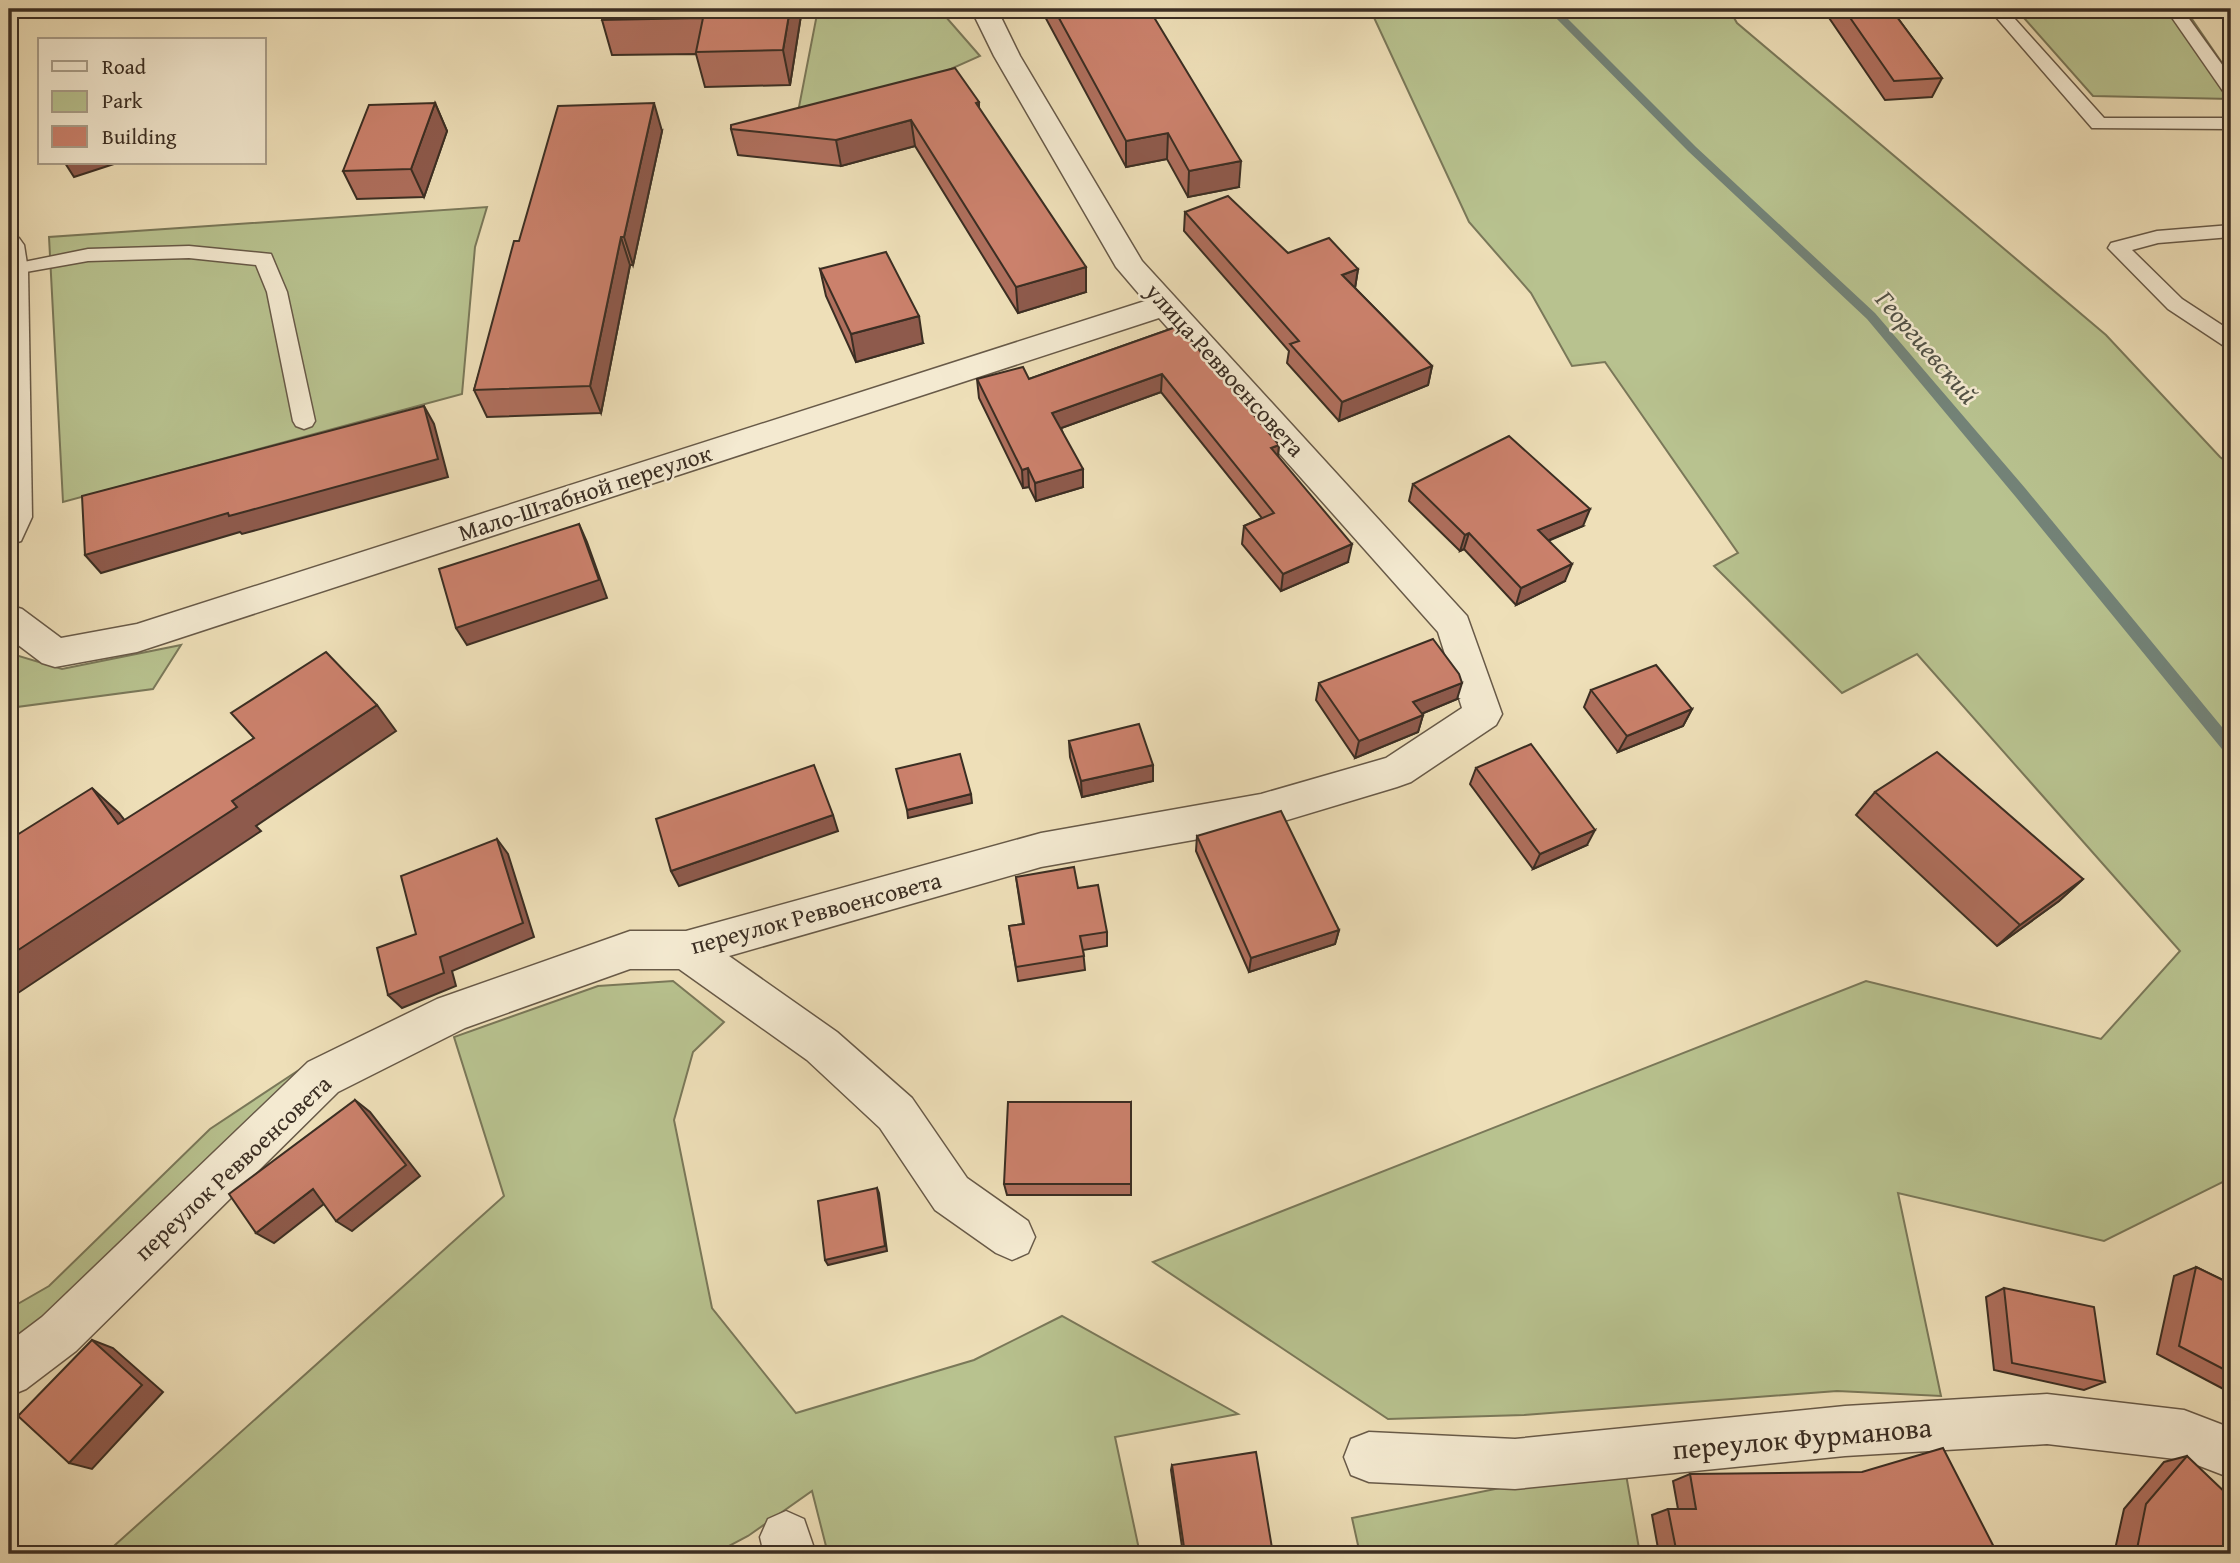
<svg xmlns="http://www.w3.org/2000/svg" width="2240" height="1563" font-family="'Gentium Book Plus',serif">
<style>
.green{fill:#b8c28f;stroke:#7a7859;stroke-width:2}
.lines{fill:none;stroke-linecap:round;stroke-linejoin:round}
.stream{fill:#738378;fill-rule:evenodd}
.service-casing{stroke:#685a48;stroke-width:3}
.minor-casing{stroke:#685a48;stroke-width:3}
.service{fill:#f4ead1;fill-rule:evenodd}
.minor{fill:#f4ead1;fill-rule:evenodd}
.wall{fill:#af6f5d;stroke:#3b2e23;stroke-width:2}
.shaded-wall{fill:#8e5a4c;stroke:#3b2e23;stroke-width:2}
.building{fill:#cb816c;stroke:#3b2e23;stroke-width:2}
.labels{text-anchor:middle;stroke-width:5;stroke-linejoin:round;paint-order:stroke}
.street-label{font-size:24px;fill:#3b2e23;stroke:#f4ead1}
.water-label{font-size:26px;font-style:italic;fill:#525246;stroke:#f4ead1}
.near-street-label{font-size:28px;fill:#3b2e23;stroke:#f4ead1}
</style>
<rect width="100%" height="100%" fill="#eedfb8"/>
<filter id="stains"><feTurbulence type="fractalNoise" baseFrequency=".00286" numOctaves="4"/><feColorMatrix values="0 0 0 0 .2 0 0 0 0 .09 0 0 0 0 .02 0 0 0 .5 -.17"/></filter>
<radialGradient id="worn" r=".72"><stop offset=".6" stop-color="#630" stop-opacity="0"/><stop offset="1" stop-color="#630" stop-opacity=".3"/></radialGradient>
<!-- green -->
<g class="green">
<polygon points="818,9 939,9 980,56 888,97 798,112"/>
<polygon points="1370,9 1729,9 1737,23 2106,335 2220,457 2231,465 2231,1178 2104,1241 1898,1193 1941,1396 1837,1391 1524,1415 1388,1419 1153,1262 1866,981 2101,1039 2180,951 1917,654 1842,693 1714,566 1738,553 1605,362 1572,366 1531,293 1469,222"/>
<polygon points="2016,9 2185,9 2231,76 2231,99 2093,96"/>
<polygon points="487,207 475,247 462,394 63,502 49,237"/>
<polygon points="181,645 153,689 9,708 9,653 62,669"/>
<polygon points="673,981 724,1022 693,1052 674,1120 712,1308 796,1413 974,1360 1062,1316 1238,1414 1115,1437 1140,1554 828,1554 812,1491 748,1536 714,1554 105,1554 504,1196 454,1037 598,986"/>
<polygon points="305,1066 57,1314 9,1350 9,1309 49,1286 210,1129"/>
<polygon points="1624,1463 1640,1554 1360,1554 1352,1518"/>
</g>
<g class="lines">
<!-- stream -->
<polygon class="stream" points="1547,9 1558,9 1696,147 1875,313 2025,488 2231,738 2231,755 2226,754 2015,496 1867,319 1688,151"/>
<!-- service casing -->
<g class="service-casing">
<g id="service">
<polygon points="1989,9 2006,9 2104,118 2231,118 2231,129 2092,128"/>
<polygon points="2166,9 2182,9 2231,77 2231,95 2225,94"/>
<polygon points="2231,225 2231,237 2158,243 2132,250 2182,299 2231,331 2231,348 2224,346 2168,309 2108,248 2111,243 2157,231"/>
<polygon points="189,246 271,254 287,292 315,421 312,426 304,429 296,426 293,421 267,292 256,265 189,258 88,261 9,275 9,265 88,249"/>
</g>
</g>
<!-- minor casing -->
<g class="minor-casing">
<g id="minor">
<polygon points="971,9 997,9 1020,56 1142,261 1467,616 1502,714 1496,725 1411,782 1397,787 1261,828 1041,867 729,956 837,1032 912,1098 967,1178 1028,1221 1035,1237 1028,1253 1012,1260 996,1253 935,1210 880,1128 807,1060 679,969 630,969 465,1028 338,1092 76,1351 26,1389 9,1396 9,1342 42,1317 308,1062 437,999 630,931 686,931 1041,833 1261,794 1386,758 1462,708 1438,632 1159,318 137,652 55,667 42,663 9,638 9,605 22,609 61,638 137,624 1145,301 1116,267 994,56"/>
<polygon points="9,236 19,238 24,245 28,270 32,517 21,541 9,545"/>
<polygon points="2047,1394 2184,1410 2231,1428 2231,1478 2184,1460 2047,1444 1845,1456 1515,1489 1369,1482 1351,1475 1344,1457 1351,1439 1369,1432 1515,1439 1845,1406"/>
<polygon points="786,1511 804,1519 816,1554 764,1554 760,1537 768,1519"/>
</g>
</g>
<!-- service -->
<use href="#service" class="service"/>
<!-- minor -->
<use href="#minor" class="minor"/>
</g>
<!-- wall -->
<g class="wall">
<polygon points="605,9 802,9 790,85 705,87 696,54 612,55 602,20"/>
<polygon points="1043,9 1149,9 1239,187 1188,197 1167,159 1126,167 1043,13"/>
<polygon points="1823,9 1891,9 1942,78 1932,97 1885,100"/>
<polygon points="2222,9 2231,9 2231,22"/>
<polygon points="979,102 979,109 1086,292 1018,313 915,146 841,166 738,155 731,129"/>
<polygon points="435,103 447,131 424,197 357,199 343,171"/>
<polygon points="662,131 633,265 630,265 601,413 487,417 474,390 519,241"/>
<polygon points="1185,212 1288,253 1358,269 1355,288 1432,366 1428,385 1339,421 1287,363 1289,351 1184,231"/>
<polygon points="820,269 923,343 856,362 826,296"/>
<polygon points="1179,326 1279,445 1278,456 1348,562 1281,591 1242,544 1244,526 1262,518 1161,392 1061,428 1083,487 1036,501 1029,487 1023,488 979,398 977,379 1029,379"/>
<polygon points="1413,484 1583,526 1548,541 1565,581 1516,605 1464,549 1460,551 1409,501"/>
<polygon points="1319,683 1457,699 1421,714 1423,715 1418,732 1355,758 1316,700"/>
<polygon points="1591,690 1692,709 1683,726 1618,752 1584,707"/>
<polygon points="1069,741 1153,765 1153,781 1082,797 1070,757"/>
<polygon points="1476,768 1587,845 1533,869 1470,784"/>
<polygon points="1875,792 2083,879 2059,901 1997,946 1856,815"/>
<polygon points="1197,836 1339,930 1335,944 1249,972 1196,851"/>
<polygon points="1016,877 1078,888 1107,932 1107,946 1083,950 1085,970 1018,981 1009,926 1023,924"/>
<polygon points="1131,1102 1131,1195 1007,1195 1004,1184"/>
<polygon points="2196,1267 2231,1284 2231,1393 2157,1354 2174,1276"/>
<polygon points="2004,1288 2105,1382 2084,1390 1994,1370 1986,1297"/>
<polygon points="2187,1456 2231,1554 2114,1554 2124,1509 2164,1462"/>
<polygon points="1172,1465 1273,1554 1183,1554 1171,1470"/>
<polygon points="1690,1474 1994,1554 1659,1554 1652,1515 1668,1509 1678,1509 1673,1481"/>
</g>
<!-- shaded-wall -->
<g class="shaded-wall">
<polygon points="790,9 802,9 790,85 783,50"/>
<polygon points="435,103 447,131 424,197 411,169"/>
<polygon points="654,103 662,131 633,265 624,237"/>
<polygon points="911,120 915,146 841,166 836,140"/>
<polygon points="1168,133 1167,159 1126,167 1126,141"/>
<polygon points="1241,161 1239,187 1188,197 1189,171"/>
<polygon points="65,163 117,163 74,177"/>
<polygon points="621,237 630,265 601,413 590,386"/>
<polygon points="1086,267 1086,292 1018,313 1016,287"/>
<polygon points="1358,269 1355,288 1342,275"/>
<polygon points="919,316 923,343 856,362 851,334"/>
<polygon points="1432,366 1428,385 1339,421 1342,402"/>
<polygon points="1162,374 1161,392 1053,431 1052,413"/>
<polygon points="424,406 434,424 448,477 242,534 240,532 101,573 85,555"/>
<polygon points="1279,445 1277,463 1271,448"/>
<polygon points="1028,468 1029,487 1023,488 1022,470"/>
<polygon points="1083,469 1083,487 1036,501 1035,483"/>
<polygon points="1590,509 1583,526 1532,547 1538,530"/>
<polygon points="579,524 587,542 607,598 467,645 456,628"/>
<polygon points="1469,533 1464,549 1460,551 1465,535"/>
<polygon points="1352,544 1348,562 1281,591 1283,574"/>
<polygon points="1572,564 1565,581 1516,605 1521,588"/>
<polygon points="1462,683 1457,699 1409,719 1413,702"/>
<polygon points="377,705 396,731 256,826 261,831 9,999 9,956 232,801"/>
<polygon points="1692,709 1683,726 1618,752 1627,736"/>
<polygon points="1423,715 1418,732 1355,758 1359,741"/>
<polygon points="1153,765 1153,781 1082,797 1081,781"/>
<polygon points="92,788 119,813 146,848 118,824"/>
<polygon points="971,794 972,803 908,818 907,810"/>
<polygon points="833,815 838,831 679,886 671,871"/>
<polygon points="1595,830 1587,845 1533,869 1540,854"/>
<polygon points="497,839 508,854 534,937 452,971 456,986 402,1008 388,995 440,957"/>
<polygon points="2083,879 2059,901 1997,946 2020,925"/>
<polygon points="1339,930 1335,944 1249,972 1251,958"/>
<polygon points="355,1100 370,1112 420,1176 352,1231 336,1221"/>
<polygon points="877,1188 879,1193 887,1251 828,1265 825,1260"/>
<polygon points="313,1189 329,1200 274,1243 256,1233"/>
<polygon points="92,1340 113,1348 163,1392 92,1469 69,1463"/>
</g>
<!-- building -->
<g class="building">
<polygon points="605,9 790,9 783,50 696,52 703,18 602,20"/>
<polygon points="1054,9 1149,9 1241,161 1189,171 1168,133 1126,141"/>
<polygon points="1844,9 1891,9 1942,78 1894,81"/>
<polygon points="955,68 979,102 976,103 1086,267 1016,287 911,120 836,140 731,129 731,125"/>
<polygon points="435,103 411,169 343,171 369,105"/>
<polygon points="654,103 624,237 621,237 590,386 474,390 514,241 519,241 558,106"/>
<polygon points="1228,196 1288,253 1329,238 1358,269 1342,275 1432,366 1342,402 1290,344 1299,341 1185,212"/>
<polygon points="886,252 919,316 851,334 820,269"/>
<polygon points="1179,326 1279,445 1271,448 1352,544 1283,574 1244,526 1274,513 1162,374 1052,413 1083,469 1035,483 1028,468 1022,470 977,379 1023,367 1029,379"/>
<polygon points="424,406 438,459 229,516 228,513 85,555 82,496"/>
<polygon points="1509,436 1590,509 1538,530 1572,564 1521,588 1469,533 1465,535 1413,484"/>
<polygon points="579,524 599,580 456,628 439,569"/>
<polygon points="1433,639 1459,674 1462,683 1413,702 1423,715 1359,741 1319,683"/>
<polygon points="326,652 377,705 232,801 237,807 9,956 9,840 92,788 118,824 254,738 231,713"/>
<polygon points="1656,665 1692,709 1627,736 1591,690"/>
<polygon points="1139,724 1153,765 1081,781 1069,741"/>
<polygon points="1531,744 1595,830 1540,854 1476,768"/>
<polygon points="1937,752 2083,879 2020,925 1875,792"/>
<polygon points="960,754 971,794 907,810 896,769"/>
<polygon points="814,765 833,815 671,871 656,819"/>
<polygon points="1281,811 1339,930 1251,958 1197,836"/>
<polygon points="497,839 523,923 440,957 444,973 388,995 377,948 416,934 401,876"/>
<polygon points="1074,867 1078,888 1098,885 1107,932 1080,936 1084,956 1016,967 1009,926 1024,924 1016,877"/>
<polygon points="355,1100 406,1165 336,1221 313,1189 256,1233 229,1194"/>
<polygon points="1008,1102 1131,1102 1131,1184 1004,1184"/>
<polygon points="877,1188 885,1246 825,1260 818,1201"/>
<polygon points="2196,1267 2231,1284 2231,1373 2179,1346"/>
<polygon points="2004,1288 2094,1307 2105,1382 2012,1363"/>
<polygon points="92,1340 142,1385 69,1463 18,1416"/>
<polygon points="1943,1448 1997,1553 1994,1554 1677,1554 1668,1509 1696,1509 1690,1474 1862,1472"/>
<polygon points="1256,1452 1273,1554 1185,1554 1172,1465"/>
<polygon points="2187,1456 2231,1498 2231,1554 2136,1554 2146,1504"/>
</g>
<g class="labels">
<!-- street labels -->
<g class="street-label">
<text transform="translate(1225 370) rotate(48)" y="8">улица Реввоенсовета</text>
<text transform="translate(585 493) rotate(-18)" y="8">Мало-Штабной переулок</text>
<text transform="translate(816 913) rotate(-15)" y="8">переулок Реввоенсовета</text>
<text transform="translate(233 1168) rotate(-43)" y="8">переулок Реввоенсовета</text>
</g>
<!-- water labels -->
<g class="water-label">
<text transform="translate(1927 347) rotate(49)" y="9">Георгиевский</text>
</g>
<!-- near-street labels -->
<g class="near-street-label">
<text transform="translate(1802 1438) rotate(-5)" y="10">переулок Фурманова</text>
</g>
</g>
<!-- margin -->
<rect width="2240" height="1563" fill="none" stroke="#eedfb8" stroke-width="35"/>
<rect x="10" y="10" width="2219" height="1542" fill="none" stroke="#3b2e23" stroke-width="3.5"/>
<rect x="18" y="18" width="2205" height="1528" fill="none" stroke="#3b2e23" stroke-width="2"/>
<!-- legend -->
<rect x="38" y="38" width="228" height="126" fill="#f4ead1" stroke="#aa9f8b" stroke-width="2"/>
<rect x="52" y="61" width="35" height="10" fill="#f4ead1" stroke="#aa9f8b" stroke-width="2"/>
<text x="102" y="74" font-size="21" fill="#3b2e23">Road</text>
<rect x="52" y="91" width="35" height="21" fill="#b8c28f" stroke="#aa9f8b" stroke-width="2"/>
<text x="102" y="108" font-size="21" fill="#3b2e23">Park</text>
<rect x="52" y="126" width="35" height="21" fill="#cb816c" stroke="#aa9f8b" stroke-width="2"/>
<text x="102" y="144" font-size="21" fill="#3b2e23">Building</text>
<rect width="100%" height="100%" filter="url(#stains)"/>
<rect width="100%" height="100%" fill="url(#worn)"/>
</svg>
